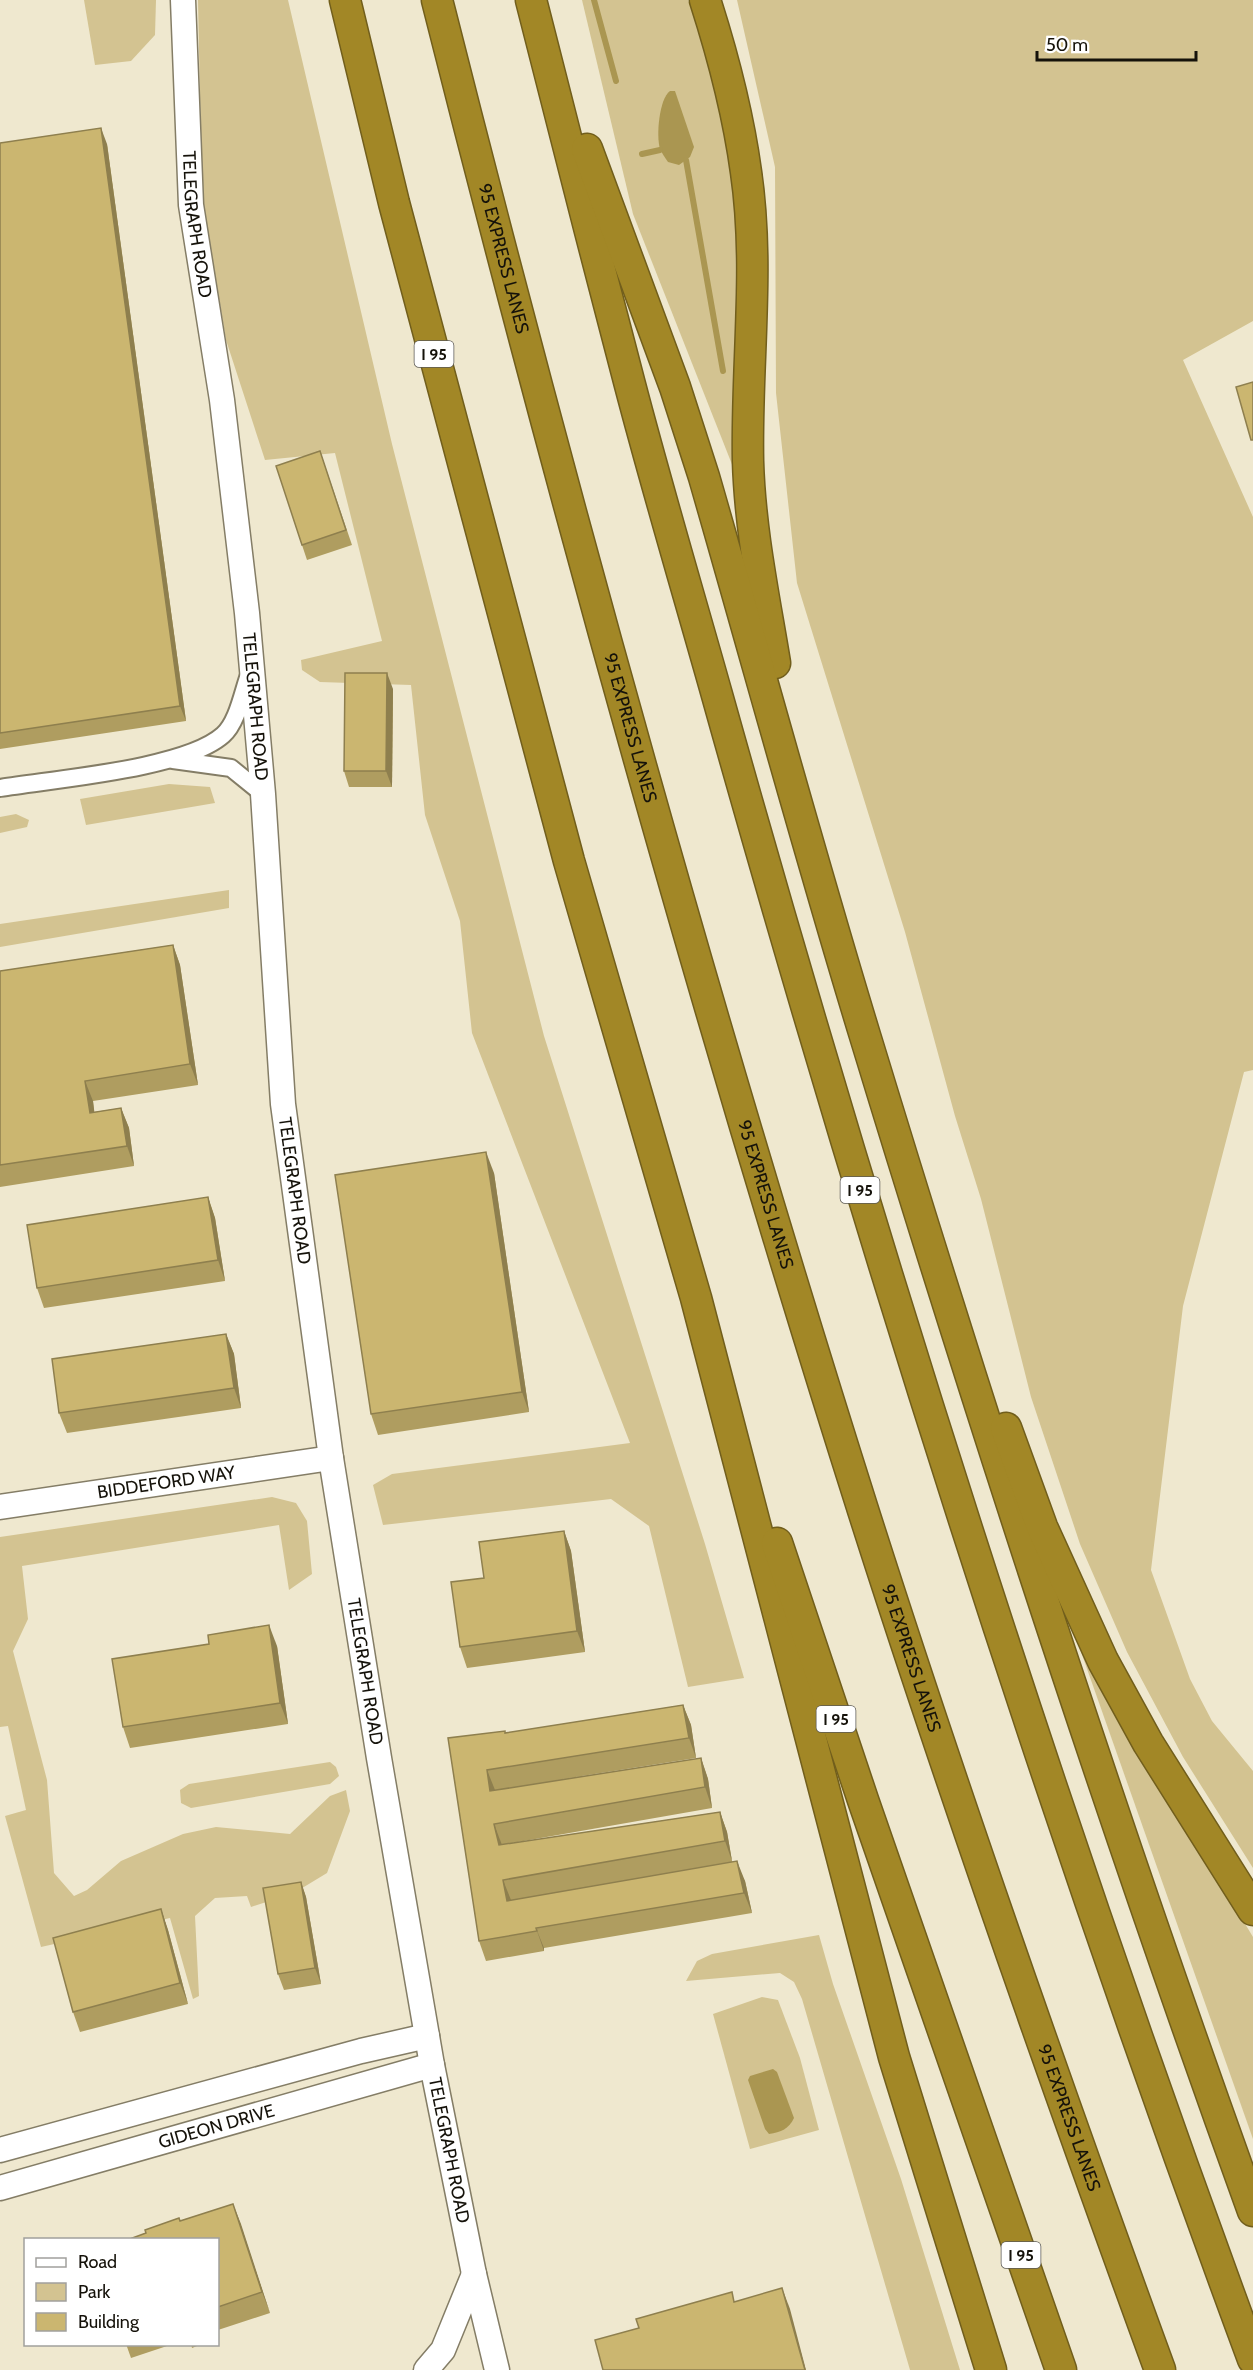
<svg xmlns="http://www.w3.org/2000/svg" width="1253" height="2370" font-family="Cabin,sans-serif">
<style>
.green{fill:#d3c391}
.water{fill:#aa9651}
.lines{fill:none;stroke-linecap:round;stroke-linejoin:round}
.stream{stroke:#aa9651;stroke-width:6}
.street-casing{stroke:#847d66;stroke-width:20}
.secondary-casing{stroke:#847d66;stroke-width:27}
.highway-casing{stroke:#715e1c;stroke-width:33}
.street{stroke:#fff;stroke-width:16}
.secondary{stroke:#fff;stroke-width:24}
.highway{stroke:#a28726;stroke-width:30}
.wall{fill:#af9d60}
.shaded-wall{fill:#8e7f4e}
.building{fill:#cbb670;stroke:#8e7f4e;stroke-width:1.5}
.labels{text-anchor:middle;stroke-width:5;stroke-linejoin:round;paint-order:stroke}
.shield{fill:#fff;stroke:#5b5954;stroke-width:1.5}
.shield-label{font-size:16px;font-weight:bold;fill:#15120a}
.street-label{font-size:18px;fill:#15120a;stroke:#fff}
</style>
<rect width="100%" height="100%" fill="#efe8cf"/>
<!-- green -->
<g class="green">
<polygon points="84,0 156,0 155,35 131,61 95,65"/>
<polygon points="198,0 288,0 392,444 544,1036 705,1544 744,1678 688,1687 649,1526 611,1499 383,1525 373,1485 392,1474 630,1443 472,1033 460,921 425,815 411,685 320,682 302,670 301,660 382,641 335,453 265,460 226,340 202,197"/>
<polygon points="582,0 688,0 704,41 724,119 736,198 735,472 633,214"/>
<polygon points="737,0 1253,0 1253,321 1183,360 1253,517 1253,1070 1244,1072 1183,1306 1151,1570 1190,1679 1212,1721 1253,1771 1253,1868 1183,1757 1127,1652 1080,1544 1031,1397 981,1199 955,1116 905,932 797,583 776,393 775,167"/>
<polygon points="169,784 210,787 215,803 86,825 80,799"/>
<polygon points="16,814 29,820 27,827 0,833 0,817"/>
<polygon points="229,890 229,908 0,947 0,924"/>
<polygon points="272,1497 296,1503 307,1521 312,1574 289,1590 279,1525 22,1566 28,1619 13,1651 47,1780 54,1873 74,1896 87,1890 121,1861 183,1834 216,1827 290,1834 330,1796 346,1790 350,1811 327,1873 294,1893 251,1907 247,1896 215,1898 195,1916 199,1996 193,1999 170,1918 41,1947 5,1816 26,1810 8,1726 0,1727 0,1537"/>
<polygon points="1080,1649 1253,1937 1253,2139"/>
<polygon points="330,1762 336,1767 339,1776 330,1784 191,1808 181,1803 180,1790 189,1784"/>
<polygon points="819,1935 833,1984 901,2179 960,2370 910,2370 802,1999 794,1982 780,1973 686,1981 697,1961 712,1954"/>
<polygon points="762,1997 778,2000 800,2058 819,2130 750,2149 713,2014"/>
</g>
<!-- water -->
<g class="water">
<path d="M670,91H675L694,147L690,157L679,165L668,162C665,158 662,153 660,149C656,136 659,99 670,91Z"/>
<path d="M773,2069L777,2072L794,2118C789,2129 781,2132 769,2134L765,2129L748,2080L750,2076Z"/>
</g>
<g class="lines">
<!-- stream -->
<g class="stream">
<polyline points="594,0 616,81"/>
<polyline points="642,154 660,150"/>
<polyline points="686,160 723,371"/>
</g>
<!-- street casing -->
<g class="street-casing">
<g id="street">
<polyline points="173,760 231,768 263,794"/>
<path d="M0,788C54,779 185,769 223,735C238,722 243,690 250,672"/>
</g>
</g>
<!-- secondary casing -->
<g class="secondary-casing">
<g id="secondary">
<path id="s1" d="M183,0L191,205L222,400L247,613L263,794L283,1104L331,1458L379,1758L432,2065L474,2274L497,2370"/>
<path id="s2" d="M0,1507L331,1458"/>
<polyline points="0,2150 361,2051 427,2036"/>
<path id="s3" d="M0,2188L432,2065"/>
<polyline points="426,2370 443,2350 474,2274"/>
</g>
</g>
<!-- highway casing -->
<g class="highway-casing">
<g id="highway">
<polyline points="345,0 394,203 569,861 696,1298 894,2057 991,2370"/>
<path id="s4" d="M437,0C565,507 705,1012 863,1510C955,1799 1056,2085 1160,2370"/>
<path d="M531,0C564,128 596,257 630,385C657,488 688,592 717,695C874,1256 1051,1813 1253,2359"/>
<path d="M705,0C723,56 738,113 746,172C760,267 746,366 748,461C750,530 764,596 775,663"/>
<path d="M587,149L675,387L704,477C758,664 809,853 866,1039C986,1433 1113,1824 1253,2211"/>
<polyline points="1006,1428 1042,1527 1103,1661 1148,1743 1253,1910"/>
<polyline points="777,1543 863,1800 1061,2370"/>
</g>
</g>
<!-- street -->
<use href="#street" class="street"/>
<!-- secondary -->
<use href="#secondary" class="secondary"/>
<!-- highway -->
<use href="#highway" class="highway"/>
</g>
<!-- wall -->
<g class="wall">
<polygon points="0,143 107,144 186,721 0,749"/>
<polygon points="320,451 352,545 307,560 302,545"/>
<polygon points="393,689 392,787 349,787 344,771"/>
<polygon points="173,945 180,965 198,1085 93,1101 94,1112 121,1108 129,1128 134,1166 0,1187 0,971"/>
<polygon points="494,1173 529,1412 378,1435 371,1414"/>
<polygon points="208,1197 215,1218 225,1281 44,1308 37,1288"/>
<polygon points="226,1334 234,1354 241,1408 67,1433 59,1413"/>
<polygon points="564,1531 571,1551 585,1652 467,1668 460,1647 484,1578"/>
<polygon points="277,1646 288,1724 130,1748 123,1727"/>
<polygon points="683,1705 691,1725 696,1758 550,1781 701,1758 708,1779 712,1808 506,1844 720,1812 727,1832 732,1861 745,1881 752,1913 544,1948 544,1951 486,1961 479,1941 448,1738 506,1733"/>
<polygon points="301,1882 306,1897 321,1984 284,1990 278,1974"/>
<polygon points="161,1909 168,1930 188,2004 80,2032 73,2012"/>
<polygon points="233,2204 270,2313 218,2330 218,2240 180,2221"/>
<polygon points="126,2344 173,2344 131,2358"/>
<polygon points="191,2344 202,2344 192,2348"/>
</g>
<!-- shaded-wall -->
<g class="shaded-wall">
<polygon points="101,128 107,144 186,721 180,706"/>
<polygon points="387,673 393,689 392,787 386,771"/>
<polygon points="173,945 180,965 198,1085 190,1064"/>
<polygon points="85,1081 93,1101 97,1133 90,1113"/>
<polygon points="121,1108 129,1128 134,1166 127,1146"/>
<polygon points="486,1152 494,1173 529,1412 522,1392"/>
<polygon points="208,1197 215,1218 225,1281 218,1260"/>
<polygon points="226,1334 234,1354 241,1408 234,1388"/>
<polygon points="564,1531 571,1551 585,1652 577,1631"/>
<polygon points="269,1625 277,1646 288,1724 280,1703"/>
<polygon points="683,1705 691,1725 696,1758 689,1738"/>
<polygon points="701,1758 708,1779 712,1808 705,1787"/>
<polygon points="487,1770 495,1790 490,1791"/>
<polygon points="720,1812 727,1832 732,1861 725,1841"/>
<polygon points="494,1824 502,1845 499,1845"/>
<polygon points="737,1861 745,1881 752,1913 744,1893"/>
<polygon points="503,1880 511,1900 507,1901"/>
<polygon points="301,1882 306,1897 321,1984 315,1968"/>
<polygon points="161,1909 168,1930 188,2004 180,1983"/>
<polygon points="536,1928 544,1948 544,1951 537,1931"/>
<polygon points="233,2204 241,2224 270,2313 262,2292"/>
<polygon points="782,2288 790,2309 806,2370 805,2370"/>
</g>
<!-- building -->
<g class="building">
<polygon points="101,128 180,706 0,733 0,143"/>
<polygon points="1253,382 1253,440 1251,440 1236,387"/>
<polygon points="320,451 346,530 302,545 276,466"/>
<polygon points="345,673 387,673 386,771 344,771"/>
<polygon points="173,945 190,1064 85,1081 90,1113 121,1108 127,1146 0,1165 0,971"/>
<polygon points="486,1152 522,1392 371,1414 335,1175"/>
<polygon points="208,1197 218,1260 37,1288 27,1225"/>
<polygon points="226,1334 234,1388 59,1413 52,1359"/>
<polygon points="564,1531 577,1631 460,1647 451,1582 484,1578 479,1542"/>
<polygon points="269,1625 280,1703 123,1727 112,1659 209,1644 208,1635"/>
<polygon points="683,1705 689,1738 487,1770 490,1791 701,1758 705,1787 494,1824 499,1845 720,1812 725,1841 503,1880 507,1901 737,1861 744,1893 536,1928 537,1931 479,1941 448,1738 505,1731 505,1733"/>
<polygon points="301,1882 315,1968 278,1974 263,1888"/>
<polygon points="161,1909 180,1983 73,2012 53,1938"/>
<polygon points="233,2204 262,2292 218,2307 218,2240 127,2240 146,2233 145,2230 179,2218 180,2221"/>
<polygon points="782,2288 805,2370 603,2370 595,2340 639,2328 636,2319 732,2292 734,2302"/>
</g>
<g class="labels">
<!-- shield labels -->
<g class="shield">
<rect x="414.5" y="341" width="39" height="26" rx="4.5"/>
<rect x="840.5" y="1177" width="39" height="26" rx="4.5"/>
<rect x="816.5" y="1706" width="39" height="26" rx="4.5"/>
<rect x="1001.5" y="2242" width="39" height="26" rx="4.5"/>
</g>
<g class="shield-label">
<text x="434" y="360">I 95</text>
<text x="860" y="1196">I 95</text>
<text x="836" y="1725">I 95</text>
<text x="1021" y="2261">I 95</text>
</g>
<!-- street labels -->
<g class="street-label">
<text dy="6" stroke="none"><textPath href="#s1" startOffset="225">TELEGRAPH ROAD</textPath></text>
<text dy="6" stroke="none"><textPath href="#s4" startOffset="267">95 EXPRESS LANES</textPath></text>
<text dy="6" stroke="none"><textPath href="#s1" startOffset="711">TELEGRAPH ROAD</textPath></text>
<text dy="6" stroke="none"><textPath href="#s4" startOffset="753">95 EXPRESS LANES</textPath></text>
<text dy="6" stroke="none"><textPath href="#s1" startOffset="1197">TELEGRAPH ROAD</textPath></text>
<text dy="6" stroke="none"><textPath href="#s4" startOffset="1239">95 EXPRESS LANES</textPath></text>
<text dy="6" stroke="none"><textPath href="#s2" startOffset="168">BIDDEFORD WAY</textPath></text>
<text dy="6" stroke="none"><textPath href="#s4" startOffset="1725">95 EXPRESS LANES</textPath></text>
<text dy="6" stroke="none"><textPath href="#s1" startOffset="1683">TELEGRAPH ROAD</textPath></text>
<text dy="6" stroke="none"><textPath href="#s4" startOffset="2211">95 EXPRESS LANES</textPath></text>
<text dy="6" stroke="none"><textPath href="#s3" startOffset="225">GIDEON DRIVE</textPath></text>
<text dy="6" stroke="none"><textPath href="#s1" startOffset="2169">TELEGRAPH ROAD</textPath></text>
</g>
</g>
<!-- legend -->
<rect x="24" y="2238" width="195" height="108" fill="#ffffff" stroke="#a1a09d" stroke-width="1.5"/>
<rect x="36" y="2258" width="30" height="9" fill="#ffffff" stroke="#a1a09d" stroke-width="1.5"/>
<text x="78" y="2268" font-size="18" fill="#15120a">Road</text>
<rect x="36" y="2283" width="30" height="18" fill="#d3c391" stroke="#a1a09d" stroke-width="1.5"/>
<text x="78" y="2298" font-size="18" fill="#15120a">Park</text>
<rect x="36" y="2313" width="30" height="18" fill="#cbb670" stroke="#a1a09d" stroke-width="1.5"/>
<text x="78" y="2328" font-size="18" fill="#15120a">Building</text>
<!-- scale -->
<path d="M1037 51v9h159v-9" fill="none" stroke="#15120a" stroke-width="3"/>
<text x="1046" y="51" font-size="18" fill="#15120a" stroke="#ffffff" stroke-width="4.5" paint-order="stroke">50 m</text>
</svg>
